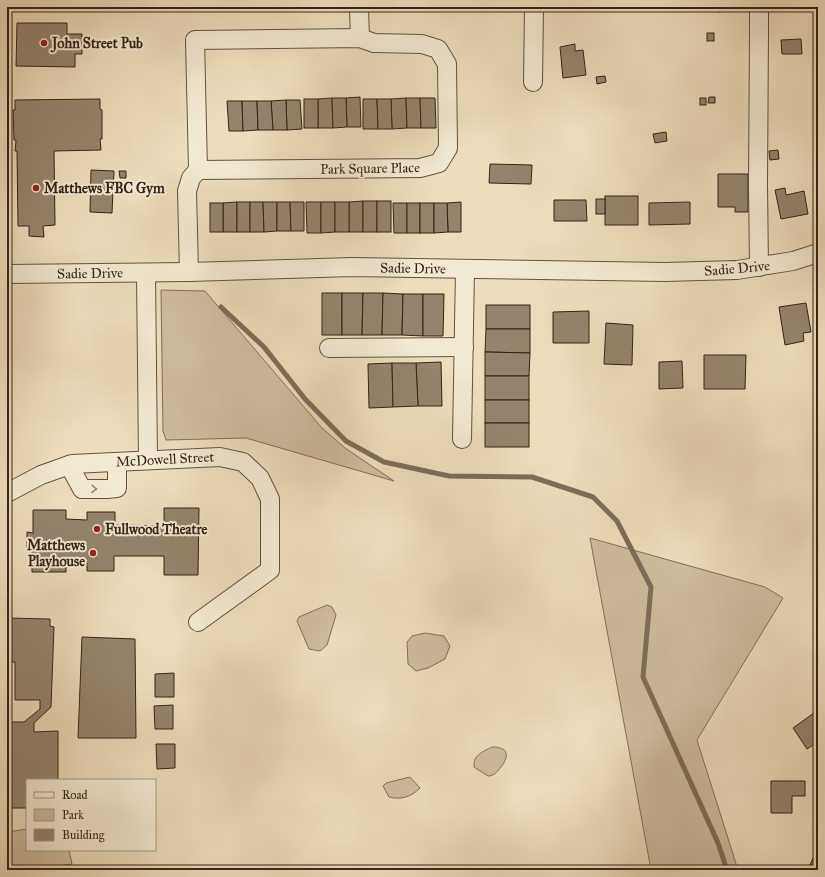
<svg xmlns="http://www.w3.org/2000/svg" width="825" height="877" font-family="'IM FELL Great Primer',serif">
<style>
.green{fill:#cebd9f;stroke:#81705c}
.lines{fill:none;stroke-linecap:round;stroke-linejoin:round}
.stream{stroke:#7d6d59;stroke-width:5}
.building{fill:#94846d;stroke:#342318}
.minor-casing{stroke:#625241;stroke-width:20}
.minor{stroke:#f3e9d3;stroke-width:18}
.oneway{stroke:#948676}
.poi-dot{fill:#8f2418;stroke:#f3e9d3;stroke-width:1.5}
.labels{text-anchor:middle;stroke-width:4;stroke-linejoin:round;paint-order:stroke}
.poi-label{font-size:14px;font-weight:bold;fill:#342318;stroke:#f3e9d3;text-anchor:start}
.street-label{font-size:14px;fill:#342318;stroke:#f3e9d3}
</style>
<rect width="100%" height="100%" fill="#edddbb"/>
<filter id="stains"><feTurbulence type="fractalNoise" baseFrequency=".005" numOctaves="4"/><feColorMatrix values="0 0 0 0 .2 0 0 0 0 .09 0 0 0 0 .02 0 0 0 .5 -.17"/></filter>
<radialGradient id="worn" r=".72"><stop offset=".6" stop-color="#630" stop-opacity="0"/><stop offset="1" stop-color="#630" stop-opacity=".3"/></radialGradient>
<!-- green -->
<g class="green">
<polygon points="161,290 205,291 322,428 345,448 394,481 246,438 166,440 163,431"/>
<polygon points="590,538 765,587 783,598 697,740 738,870 651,870"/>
<polygon points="327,605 332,607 336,615 327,645 320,651 309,649 297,621 299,617"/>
<polygon points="425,633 444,636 450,646 445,659 428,668 416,671 408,664 407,642 412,636"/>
<path d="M492,747C508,747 510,755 501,767C497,772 494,776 488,776L474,767C473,755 482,752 492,747Z"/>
<path d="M410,777L420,788C411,797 401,800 389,797L383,786L386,783Z"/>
<polygon points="27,829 27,850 69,850 72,864 25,870 12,870 8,832"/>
</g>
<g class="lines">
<!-- stream -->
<polyline class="stream" points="221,307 264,347 305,399 346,441 384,462 449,476 532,477 593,497 617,521 651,587 643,677 718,843 727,870"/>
</g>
<!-- building -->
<g class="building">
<polygon points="718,7 731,7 731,10 718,12"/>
<polygon points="17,23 67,23 67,34 82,34 82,54 75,54 75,67 16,66"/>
<rect x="707" y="33" width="7" height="8"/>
<polygon points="801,39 802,54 782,54 781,40"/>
<polygon points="575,44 575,51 583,50 586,75 563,78 560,47"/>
<polygon points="605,76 606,82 597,84 596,77"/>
<polygon points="360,97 361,127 347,127 346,98"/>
<polygon points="709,97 715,97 715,103 708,103"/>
<polygon points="332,98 333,128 318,128 318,99"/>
<polygon points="332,98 346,98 347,127 333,128"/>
<polygon points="406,98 407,128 392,129 391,99"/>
<polygon points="406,98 420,98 421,128 407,128"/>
<polygon points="420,98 435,98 436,128 421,128"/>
<rect x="700" y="98" width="6" height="7"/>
<polygon points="100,99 100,109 102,110 102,139 100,139 101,150 54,151 55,225 43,226 44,237 29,236 29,226 18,226 17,151 15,151 16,140 14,140 13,110 15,110 15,100"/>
<rect x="304" y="99" width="14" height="29"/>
<polygon points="363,99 377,99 378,129 363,129"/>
<polygon points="377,99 391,99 392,129 378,129"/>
<polygon points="286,100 300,100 302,129 287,130"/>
<polygon points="286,100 287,130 273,130 271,101"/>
<polygon points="227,101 242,101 243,131 229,131"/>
<polygon points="242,101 257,101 258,130 243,131"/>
<polygon points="257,101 271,101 273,130 258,130"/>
<polygon points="666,132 667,141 655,143 653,134"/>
<polygon points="778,150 779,159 770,160 769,151"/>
<polygon points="490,164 532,165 531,184 489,183"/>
<polygon points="91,170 114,171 112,213 90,212"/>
<polygon points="119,171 126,171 126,178 120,178"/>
<polygon points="718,174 748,174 748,212 735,212 735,207 718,207"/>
<polygon points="785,188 786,195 804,191 808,214 781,219 775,190"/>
<rect x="605" y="196" width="33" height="29"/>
<rect x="596" y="199" width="9" height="15"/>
<polygon points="554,200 586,200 587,221 554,221"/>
<polygon points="363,201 363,232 349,232 349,202"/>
<rect x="363" y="201" width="14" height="31"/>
<rect x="377" y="201" width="14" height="31"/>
<polygon points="237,202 237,232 223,232 223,203"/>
<rect x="237" y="202" width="13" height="30"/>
<polygon points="250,202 263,202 264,232 250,232"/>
<polygon points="263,202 277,202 277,231 264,232"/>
<polygon points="277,202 290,202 291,231 277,231"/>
<polygon points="290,202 304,202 304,231 291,231"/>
<polygon points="306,202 321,202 321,233 307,233"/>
<polygon points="321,202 335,202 335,232 321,233"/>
<rect x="335" y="202" width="14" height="30"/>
<polygon points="461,202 461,232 448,232 447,203"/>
<polygon points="690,202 690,224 649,225 649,203"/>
<rect x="210" y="203" width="13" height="29"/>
<polygon points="393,203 407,203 407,233 394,233"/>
<rect x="407" y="203" width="13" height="30"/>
<rect x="420" y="203" width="14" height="30"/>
<polygon points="434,203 447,203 448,232 434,233"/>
<rect x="322" y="293" width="20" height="42"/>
<polygon points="342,293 363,293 362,335 342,335"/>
<polygon points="363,293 383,293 382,335 362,335"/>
<polygon points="383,293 403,294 402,335 382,335"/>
<polygon points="403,294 423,294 423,336 402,335"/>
<polygon points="423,294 444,294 443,336 423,336"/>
<polygon points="806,303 811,332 803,333 804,341 785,345 779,307"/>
<rect x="486" y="305" width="44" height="24"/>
<polygon points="589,311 589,343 553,343 553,312"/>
<polygon points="606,323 633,325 632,365 604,364"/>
<polygon points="486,329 530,329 530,353 485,352"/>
<polygon points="485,352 530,353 529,376 485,376"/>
<polygon points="704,355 746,355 745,389 704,389"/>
<polygon points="682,361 683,388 659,389 659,362"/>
<polygon points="441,362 442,406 418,406 416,363"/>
<polygon points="392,363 393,407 369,408 368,364"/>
<polygon points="392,363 416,363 418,406 393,407"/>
<rect x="485" y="376" width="44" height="24"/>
<rect x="485" y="400" width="44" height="23"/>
<rect x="485" y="423" width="44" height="24"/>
<polygon points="164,508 199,508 198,575 164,575 164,556 114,556 114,571 87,571 87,563 66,563 66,572 32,572 32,550 27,550 27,532 33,533 33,510 66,510 66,519 87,520 87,512 115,512 115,525 164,526"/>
<polygon points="7,572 9,572 8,618 50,619 50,626 54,627 51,707 34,723 34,732 58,731 58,780 27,780 27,808 7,808 7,722 24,722 40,709 40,700 15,700 15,662 7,662 7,665"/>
<polygon points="82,637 135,639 136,738 78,738"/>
<polygon points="174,673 174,697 155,697 155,674"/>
<polygon points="173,705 173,729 155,729 154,706"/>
<polygon points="818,710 818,742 807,749 793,728"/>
<polygon points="156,744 175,744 175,768 157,769"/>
<polygon points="771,781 805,781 805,796 792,796 792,813 771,813"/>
<polygon points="813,858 818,860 818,870 808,870"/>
</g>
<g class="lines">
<!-- minor casing -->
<g class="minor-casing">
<g id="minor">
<polyline points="359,7 360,38"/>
<polyline points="759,7 759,31 758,185 759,267"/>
<polyline points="533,82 534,7"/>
<polyline points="189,272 187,191 191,178 198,170 195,40 360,38 374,43 422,44 438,49 447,64 448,148 439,163 420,168 198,170"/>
<polyline points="146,273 148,460"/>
<polyline points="7,274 189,272 352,267 665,272 737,270 793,261 818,253"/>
<polyline points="329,348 464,347"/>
<polyline points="462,439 465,269"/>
<polyline points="69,465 82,489 107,489 117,488 117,462"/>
<polyline points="7,493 41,475 72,464 220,457 243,462 260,478 270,499 270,570 198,622"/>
</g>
</g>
<!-- minor -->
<use href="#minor" class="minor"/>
</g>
<!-- one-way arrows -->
<defs><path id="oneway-chevron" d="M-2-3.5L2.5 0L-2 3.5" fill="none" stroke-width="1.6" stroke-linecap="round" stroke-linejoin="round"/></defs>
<use class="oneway" href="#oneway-chevron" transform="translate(94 489) rotate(2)"/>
<!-- markers -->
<g class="poi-dot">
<circle cx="44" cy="43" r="4"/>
<circle cx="36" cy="188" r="4"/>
<circle cx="97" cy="529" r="4"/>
<circle cx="93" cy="553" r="4"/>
</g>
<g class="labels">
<!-- poi labels -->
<g class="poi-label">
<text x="52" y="48">John Street Pub</text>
<text x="44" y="193">Matthews FBC Gym</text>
<text x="105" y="534">Fullwood Theatre</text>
<text x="85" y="550" text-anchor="end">Matthews<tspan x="85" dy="16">Playhouse</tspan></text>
</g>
<!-- street labels -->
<g class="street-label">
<text transform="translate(370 168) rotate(-1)" y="5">Park Square Place</text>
<text transform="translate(413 268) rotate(1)" y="5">Sadie Drive</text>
<text transform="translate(737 268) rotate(-5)" y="5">Sadie Drive</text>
<text transform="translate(90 273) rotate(-1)" y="5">Sadie Drive</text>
<text transform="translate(165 459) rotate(-3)" y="5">McDowell Street</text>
</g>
</g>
<!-- margin -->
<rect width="825" height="877" fill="none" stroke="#edddbb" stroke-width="24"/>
<rect x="8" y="8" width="809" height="861" fill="none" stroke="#342318" stroke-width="2"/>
<rect x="12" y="12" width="801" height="853" fill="none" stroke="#342318"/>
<!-- legend -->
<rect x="26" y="779" width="130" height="72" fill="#f3e9d3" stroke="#a79a88"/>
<rect x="34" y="792" width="20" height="6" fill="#f3e9d3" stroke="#a79a88"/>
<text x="62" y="799" font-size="12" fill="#342318">Road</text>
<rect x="34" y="809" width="20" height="12" fill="#cebd9f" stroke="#a79a88"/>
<text x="62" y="819" font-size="12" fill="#342318">Park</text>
<rect x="34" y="829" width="20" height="12" fill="#94846d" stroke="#a79a88"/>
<text x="62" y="839" font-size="12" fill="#342318">Building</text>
<rect width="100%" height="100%" filter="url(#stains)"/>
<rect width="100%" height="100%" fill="url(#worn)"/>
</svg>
